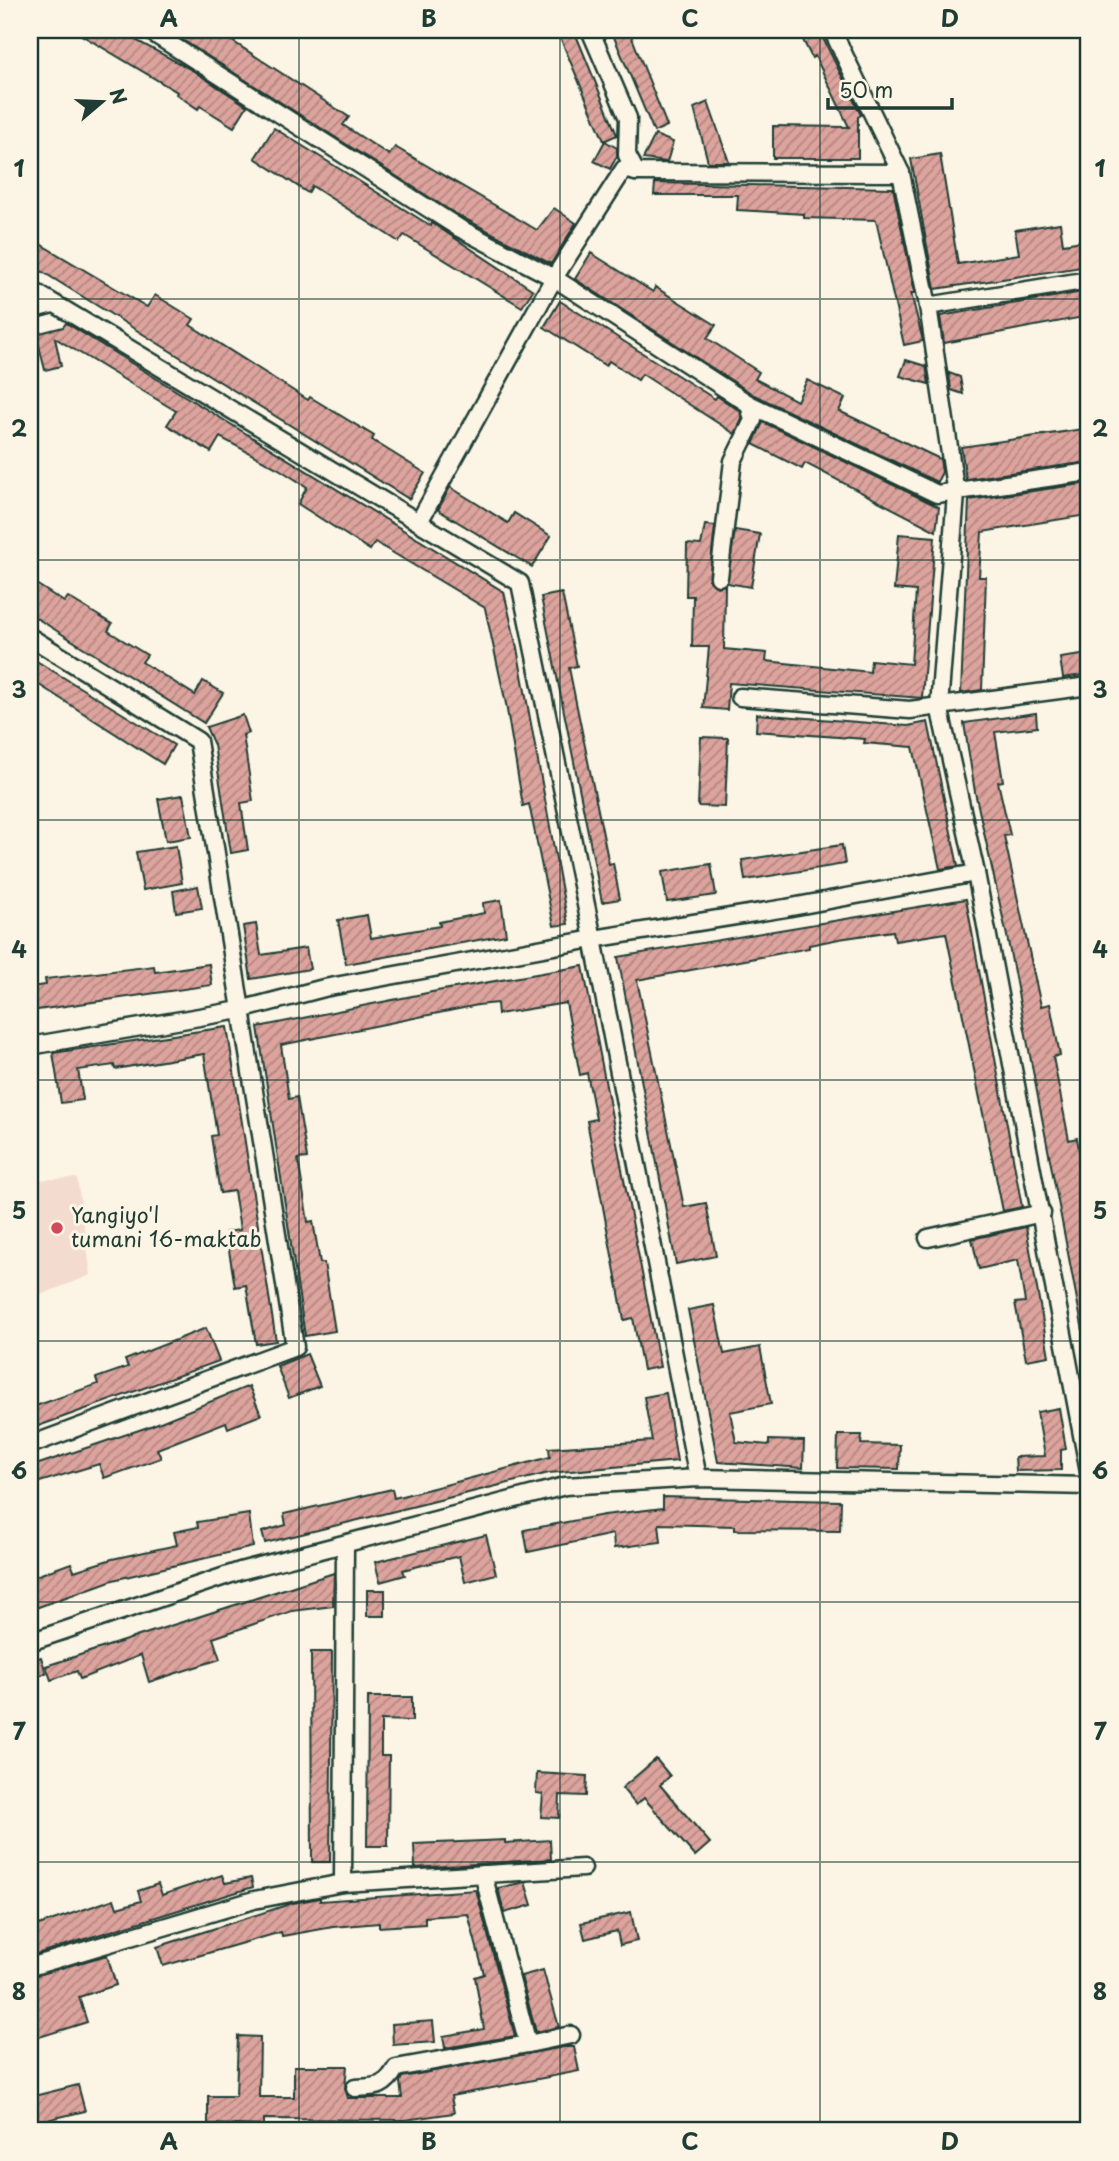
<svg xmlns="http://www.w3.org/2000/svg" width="1119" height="2161" font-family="'Playpen Sans',sans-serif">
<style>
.built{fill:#f3dccf}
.building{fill:url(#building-hatch);stroke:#1f3d34;stroke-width:2}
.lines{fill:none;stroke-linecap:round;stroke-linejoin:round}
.minor-casing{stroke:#1f3d34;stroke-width:21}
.minor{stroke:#fcf5e5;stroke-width:16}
.grid{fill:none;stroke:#1f3d34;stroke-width:2;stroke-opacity:0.55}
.poi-dot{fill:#d1495b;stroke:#fcf5e5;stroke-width:2.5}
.labels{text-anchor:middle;stroke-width:6;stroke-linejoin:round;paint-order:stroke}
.poi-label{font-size:21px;fill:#1f3d34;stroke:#fcf5e5;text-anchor:start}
.neatline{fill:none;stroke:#1f3d34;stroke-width:2.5}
.grid-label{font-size:23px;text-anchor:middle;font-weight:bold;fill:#1f3d34}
</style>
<defs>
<pattern id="building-hatch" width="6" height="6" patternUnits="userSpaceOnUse" patternTransform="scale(1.75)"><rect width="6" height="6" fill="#dda39d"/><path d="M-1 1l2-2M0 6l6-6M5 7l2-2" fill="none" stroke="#b38681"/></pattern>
</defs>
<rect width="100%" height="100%" fill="#fcf5e5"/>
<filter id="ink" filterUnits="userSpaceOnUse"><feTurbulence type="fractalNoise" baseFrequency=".0143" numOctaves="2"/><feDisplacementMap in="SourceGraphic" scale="14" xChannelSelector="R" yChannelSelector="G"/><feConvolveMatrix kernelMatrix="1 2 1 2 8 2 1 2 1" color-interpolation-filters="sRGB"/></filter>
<g filter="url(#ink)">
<!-- built -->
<polygon class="built" points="77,1178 91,1275 30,1299 30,1180"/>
<!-- building -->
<g class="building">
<polygon points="73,30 117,30 192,70 247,106 234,127 200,106 198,109 176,94 177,92"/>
<polygon points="167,30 215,30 349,117 343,125 389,155 395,147 537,230 554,208 576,223 551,264 454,213"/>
<polygon points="557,30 574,30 617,135 604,141"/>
<polygon points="611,30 629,30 667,126 654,132"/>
<polygon points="798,30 819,30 861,115 858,117 858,158 773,158 773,126 849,127 815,56 812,58"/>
<polygon points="708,102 729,162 708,162 694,108"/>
<polygon points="274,128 431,226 432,223 533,290 522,307 404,235 399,242 312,186 308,193 255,158"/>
<polygon points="655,135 673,142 667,162 643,159"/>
<polygon points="605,141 617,148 617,156 610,169 594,161"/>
<polygon points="940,154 958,264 1019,254 1015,230 1060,223 1063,244 1089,240 1089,266 935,289 911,159"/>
<polygon points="655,183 893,188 915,293 911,293 923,341 904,345 876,220 804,218 804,214 737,210 738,195 654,195"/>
<polygon points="30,238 147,307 155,295 194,319 190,325 308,400 310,397 374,436 372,440 425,473 409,499 30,264"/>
<polygon points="591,253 653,292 655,287 716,325 707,338 759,372 755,379 797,401 807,380 845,398 839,411 940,459 942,472 937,482 754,395 575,279"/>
<polygon points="1089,291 1089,316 944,343 940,316"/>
<polygon points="560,301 715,399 717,396 740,411 742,419 735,434 642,374 638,380 609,361 606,366 544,327"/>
<polygon points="66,323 504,592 517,648 568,924 554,926 529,804 523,806 506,704 485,608 375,542 370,550 298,504 307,487 279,469 220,437 211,452 167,425 176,411 55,338 61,366 45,370 36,334 63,327"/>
<polygon points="906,360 926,366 929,384 900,376"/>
<polygon points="949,373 960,377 963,394 951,390"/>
<polygon points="763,422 939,507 936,531 805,463 802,469 753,444"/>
<polygon points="1084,429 1085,434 1089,434 1089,462 966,479 961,447"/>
<polygon points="1089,483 1087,515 982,532 979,577 986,577 982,690 961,693 969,500"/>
<polygon points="450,487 508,523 514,513 551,536 532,567 438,510"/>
<polygon points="705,525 715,526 709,580 717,587 725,585 724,649 767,653 766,661 870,672 871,660 911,664 916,591 894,589 899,534 935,537 922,698 729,683 727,710 703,708 709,647 692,647 693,596 686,596 687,544 701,545"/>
<polygon points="735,530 760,534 751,587 727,583"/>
<polygon points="30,580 64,602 68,597 112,624 108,631 147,655 142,662 195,695 203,681 223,693 204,723 30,614"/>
<polygon points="562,593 577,666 569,668 609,864 613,863 620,899 602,902 541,597"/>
<polygon points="1089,654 1089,674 1063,678 1060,658"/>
<polygon points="30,657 174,745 163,764 30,679"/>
<polygon points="1036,713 1037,727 995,732 1003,781 998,782 1010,835 1004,836 1041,1006 1050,1004 1060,1055 1053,1057 1069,1140 1077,1138 1089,1203 1089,1331 1083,1331 1007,936 975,792 964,723"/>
<polygon points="757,714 908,726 928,722 958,866 940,869 913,747 864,743 865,739 756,731"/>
<polygon points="243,715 249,733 243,735 253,801 241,803 248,850 231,853 214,745 206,727"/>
<polygon points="701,737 728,738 725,807 698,806"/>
<polygon points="183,795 191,837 166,841 158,799"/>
<polygon points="842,845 845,864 745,880 742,860"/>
<polygon points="176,846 182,883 143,890 136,852"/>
<polygon points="711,864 716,895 667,902 662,872"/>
<polygon points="198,886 202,908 176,912 173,891"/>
<polygon points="966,899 1022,1207 1003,1211 946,933 895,941 893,931 839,939 809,945 809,948 637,980 684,1207 706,1203 716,1256 676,1264 618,957"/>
<polygon points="501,900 506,935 346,964 338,920 367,915 371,938 440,926 439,922 484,913 483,903"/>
<polygon points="256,924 261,955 306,948 310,969 251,979 243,926"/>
<polygon points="209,964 212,985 30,1011 30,987 46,985 45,979 154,966 155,972"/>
<polygon points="583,966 660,1367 643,1370 633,1318 624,1320 587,1121 596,1119 587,1073 580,1075 566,1003 498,1014 497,1003 478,1005 281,1045 289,1099 297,1097 307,1158 298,1159 308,1222 313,1221 320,1263 324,1263 335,1331 305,1336 258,1027 437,991"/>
<polygon points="227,1027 276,1341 256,1344 246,1285 235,1287 226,1232 240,1230 234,1191 220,1193 211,1136 217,1135 204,1054 115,1069 114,1065 78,1070 83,1100 61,1103 53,1053"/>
<polygon points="1026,1227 1049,1356 1026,1360 1015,1303 1025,1302 1018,1260 979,1269 972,1239"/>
<polygon points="714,1305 724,1354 760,1347 771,1404 730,1412 736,1442 769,1445 769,1440 804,1441 803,1468 718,1462 688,1310"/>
<polygon points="206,1328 219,1361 30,1429 30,1408 98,1384 96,1378 128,1367 125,1360"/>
<polygon points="307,1354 320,1386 289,1398 277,1366"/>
<polygon points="249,1386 261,1415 228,1428 226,1422 157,1449 161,1458 104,1478 99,1464 30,1485 30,1467 148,1427"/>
<polygon points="666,1393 677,1461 549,1473 265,1543 262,1532 286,1525 284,1514 392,1489 394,1498 449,1484 550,1457 549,1448 652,1441 644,1397"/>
<polygon points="1059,1408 1066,1449 1061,1450 1061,1470 1016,1471 1015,1457 1045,1456 1037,1412"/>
<polygon points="838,1435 862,1435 861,1444 900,1445 899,1469 837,1468"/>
<polygon points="663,1497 841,1501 840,1531 734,1530 734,1526 659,1524 661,1542 614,1548 613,1534 528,1552 524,1530 604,1515 663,1508"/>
<polygon points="249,1514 253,1547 113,1580 30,1610 30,1578 71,1563 74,1571 112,1559 177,1545 174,1532 198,1527 197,1522"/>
<polygon points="486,1535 496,1574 465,1582 459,1556 403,1570 405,1575 380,1582 375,1562"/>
<polygon points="334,1573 333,1606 292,1611 213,1638 220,1659 149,1682 141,1655 80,1679 77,1671 51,1680 46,1666"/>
<rect x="367" y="1590" width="18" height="26"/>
<polygon points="311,1652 332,1652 330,1862 312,1862"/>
<polygon points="41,1657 46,1673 30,1679 30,1661"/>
<polygon points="368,1697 412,1697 412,1721 381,1720 381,1756 389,1756 388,1846 367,1846"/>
<polygon points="656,1759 670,1776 660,1785 710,1843 695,1856 644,1798 636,1805 622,1788"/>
<polygon points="537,1773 587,1776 586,1796 560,1795 559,1818 541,1817 543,1794 536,1793"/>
<polygon points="505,1840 505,1843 550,1840 551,1859 415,1868 414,1844"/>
<polygon points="222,1875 225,1883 251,1878 253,1887 30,1956 30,1928 114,1899 117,1908 141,1901 138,1891 158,1884 162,1895"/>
<polygon points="525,1882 532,1905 504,1913 498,1888"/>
<polygon points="476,1890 515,2036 445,2048 443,2036 484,2029 475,1977 484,1974 468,1914 425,1917 425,1924 379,1927 379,1923 333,1927 282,1936 281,1932 163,1966 157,1947 293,1903 320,1898 320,1901"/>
<polygon points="631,1912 637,1941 620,1945 617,1931 585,1939 581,1923"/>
<polygon points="107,1955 116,1985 79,1997 87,2022 30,2040 30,1977"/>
<polygon points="543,1970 559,2027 536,2032 521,1976"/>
<polygon points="433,2021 435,2042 393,2045 392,2024"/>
<polygon points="238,2036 260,2037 259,2097 294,2097 294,2066 347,2066 345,2088 348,2098 402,2098 400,2082 402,2077 564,2047 574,2047 579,2071 451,2096 454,2113 405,2120 264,2119 264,2126 208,2124 208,2096 236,2096"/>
<polygon points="78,2085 85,2111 30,2124 30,2097"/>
</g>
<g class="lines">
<!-- minor casing -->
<g class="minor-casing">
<g id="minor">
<polyline points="148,30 459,228 554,278 749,404 937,494 1089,472"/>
<polyline points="590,30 628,118 627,155 636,172 901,173"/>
<polyline points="832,30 901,173 928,306 956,494 939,706 976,873 1089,1472"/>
<polyline points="30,289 520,583 593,939 698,1478"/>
<polyline points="928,306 1089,280"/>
<polyline points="30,310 53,304"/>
<polyline points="420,520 554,278 624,169 636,172"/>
<polyline points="719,577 733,461 753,420 749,404"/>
<polyline points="30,637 198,741 295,1347 30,1445"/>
<polyline points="740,697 910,710 1089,686"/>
<polyline points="30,1046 240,1010 324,988 593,939 786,908 976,873"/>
<polyline points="928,1238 1042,1213"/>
<polyline points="30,1642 240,1571 565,1486 698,1478 1089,1486"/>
<polyline points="483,1874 528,2044 571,2035"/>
<polyline points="343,1883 345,1544"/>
<polyline points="30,1967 254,1900 343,1883 583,1868"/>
<path d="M355,2088C376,2087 385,2088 396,2068L528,2044"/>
</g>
</g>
<!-- minor -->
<use href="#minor" class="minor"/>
</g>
</g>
<!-- grid -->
<path class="grid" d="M299,30V2131M560,30V2131M820,30V2131M30,299H1089M30,560H1089M30,820H1089M30,1080H1089M30,1341H1089M30,1602H1089M30,1862H1089"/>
<!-- markers -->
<circle class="poi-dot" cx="57" cy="1228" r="7"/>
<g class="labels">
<!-- poi labels -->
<g class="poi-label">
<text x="71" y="1223">Yangiyo'l<tspan x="71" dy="24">tumani 16-maktab</tspan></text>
</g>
</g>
<!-- margin -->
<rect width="1119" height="2161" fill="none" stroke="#fcf5e5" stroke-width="77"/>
<!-- north arrow -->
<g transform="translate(102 102) rotate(71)" stroke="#fcf5e5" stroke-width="5" paint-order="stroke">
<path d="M0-5L12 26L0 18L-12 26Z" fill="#1f3d34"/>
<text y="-10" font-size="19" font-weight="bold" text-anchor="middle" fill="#1f3d34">N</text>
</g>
<!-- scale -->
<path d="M828 98v10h124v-10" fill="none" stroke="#1f3d34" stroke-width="3.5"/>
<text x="839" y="98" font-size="21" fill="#1f3d34" stroke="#fcf5e5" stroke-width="5" paint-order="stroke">50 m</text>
<rect x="38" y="38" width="1042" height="2084" class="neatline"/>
<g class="grid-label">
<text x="169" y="27">A</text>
<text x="429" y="27">B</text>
<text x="690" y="27">C</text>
<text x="950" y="27">D</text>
<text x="19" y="177">1</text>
<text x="1100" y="177">1</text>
<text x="19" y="437">2</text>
<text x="1100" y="437">2</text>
<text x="19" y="698">3</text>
<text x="1100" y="698">3</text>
<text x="19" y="958">4</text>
<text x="1100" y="958">4</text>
<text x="19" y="1219">5</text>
<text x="1100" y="1219">5</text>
<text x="19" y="1479">6</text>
<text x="1100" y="1479">6</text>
<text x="19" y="1740">7</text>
<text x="1100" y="1740">7</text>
<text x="19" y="2000">8</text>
<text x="1100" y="2000">8</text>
<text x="169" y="2150">A</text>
<text x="429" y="2150">B</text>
<text x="690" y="2150">C</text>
<text x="950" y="2150">D</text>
</g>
</svg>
